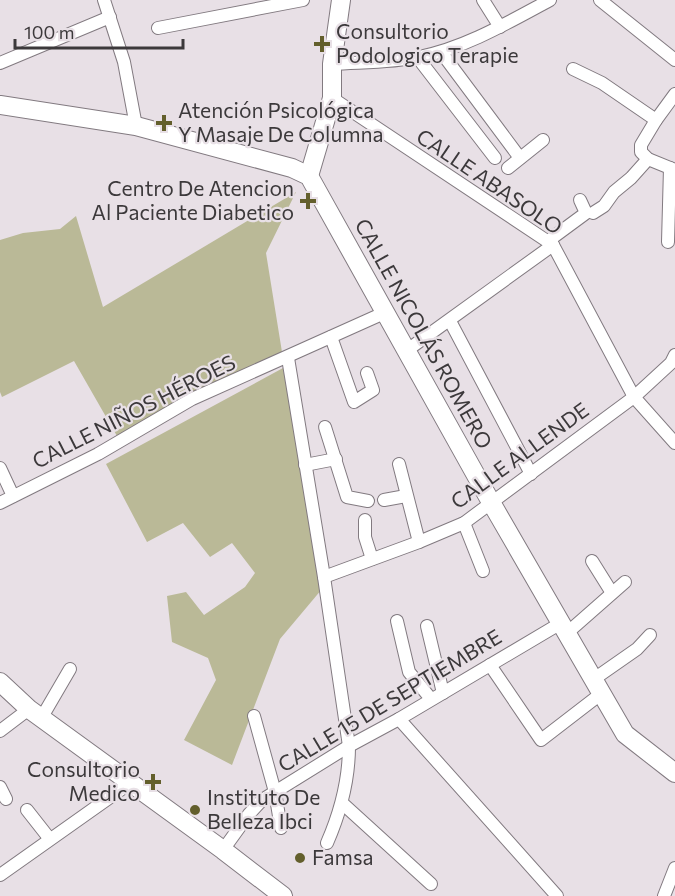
<svg xmlns="http://www.w3.org/2000/svg" width="675" height="896" font-family="Commissioner,sans-serif">
<style>
.grass{fill:#bab997}
.lines{fill:none;stroke-linecap:round;stroke-linejoin:round}
.street-casing{stroke:#827a80;stroke-width:14}
.secondary-casing{stroke:#827a80;stroke-width:20}
.street{stroke:#fff;stroke-width:12}
.secondary{stroke:#fff;stroke-width:18}
.poi-dot{fill:#635f2c;stroke:#e8e0e6;stroke-width:2}
.labels{text-anchor:middle;stroke-width:4.5;stroke-linejoin:round;paint-order:stroke}
.poi-label{font-size:21px;fill:#3c393b;stroke:#e8e0e6;text-anchor:start}
.street-label{font-size:21px;fill:#3c393b;stroke:#e8e0e6}
</style>
<rect width="100%" height="100%" fill="#e8e0e6"/>
<!-- grass -->
<g class="grass">
<polygon points="296,192 266,253 282,352 117,436 74,361 2,397 0,392 0,240 23,233 60,229 76,216 103,307"/>
<polygon points="283,368 322,589 280,639 232,765 184,740 216,680 208,658 172,642 167,596 186,592 204,615 245,587 255,573 232,543 210,557 183,523 147,542 106,464"/>
</g>
<g class="lines">
<!-- street casing -->
<g class="street-casing">
<g id="street">
<polyline points="104,0 124,62 136,126"/>
<polyline points="483,0 500,27"/>
<polyline points="600,0 675,60"/>
<polyline points="158,28 303,0"/>
<polyline points="441,52 520,158"/>
<polyline points="418,58 495,158"/>
<polyline points="0,63 110,17"/>
<path d="M332,64C361,62 391,63 419,57C465,48 509,22 550,0"/>
<polyline points="573,69 602,83 656,120"/>
<polyline points="675,94 656,120 641,145 641,152 648,159 675,170"/>
<polyline points="332,98 553,245 634,397 675,443"/>
<polyline points="508,168 543,140"/>
<polyline points="593,213 604,206 614,192 631,178 648,159"/>
<polyline points="548,241 586,213 580,200"/>
<polyline points="668,242 670,168"/>
<polyline points="450,321 531,474"/>
<polyline points="331,337 354,402 373,390 367,373"/>
<polyline points="406,351 553,245"/>
<path d="M288,358L324,577L349,746C349,780 341,811 327,843"/>
<polyline points="325,427 347,497 368,501"/>
<polyline points="399,464 419,542"/>
<polyline points="305,465 336,459"/>
<polyline points="0,468 13,496"/>
<polyline points="384,500 406,496"/>
<polyline points="0,503 98,454 192,399 384,313"/>
<polyline points="365,520 365,537 372,559"/>
<polyline points="464,523 483,571"/>
<polyline points="592,561 612,593"/>
<polyline points="324,577 419,542 464,523 634,397 671,363 675,355"/>
<polyline points="397,621 409,672 431,699"/>
<polyline points="427,626 443,693"/>
<polyline points="567,633 625,582"/>
<polyline points="490,665 541,740 602,693"/>
<polyline points="594,679 637,649 650,635"/>
<polyline points="254,716 275,792 281,828"/>
<polyline points="42,717 70,669"/>
<polyline points="399,719 557,896"/>
<polyline points="0,731 29,709"/>
<polyline points="0,787 6,799"/>
<polyline points="342,803 431,884"/>
<polyline points="27,810 49,838"/>
<polyline points="223,850 249,814 262,800 349,746 399,719 561,623"/>
<polyline points="0,875 130,783"/>
<polyline points="664,896 675,868"/>
</g>
</g>
<!-- secondary casing -->
<g class="secondary-casing">
<g id="secondary">
<polyline points="0,105 136,126 292,168 309,176 492,504 625,734 675,773"/>
<polyline points="309,176 332,98 332,64 341,0"/>
<polyline points="0,682 29,709 223,850 283,896"/>
</g>
</g>
<!-- street -->
<use href="#street" class="street"/>
<!-- secondary -->
<use href="#secondary" class="secondary"/>
</g>
<!-- markers -->
<g class="poi-dot">
<path d="M319 35h6v6h6v6h-6v6h-6v-6h-6v-6h6z"/>
<path d="M161 114h6v6h6v6h-6v6h-6v-6h-6v-6h6z"/>
<path d="M305 192h6v6h6v6h-6v6h-6v-6h-6v-6h6z"/>
<path d="M150 773h6v6h6v6h-6v6h-6v-6h-6v-6h6z"/>
<circle cx="195" cy="810" r="6"/>
<circle cx="300" cy="858" r="6"/>
</g>
<g class="labels">
<!-- poi labels -->
<g class="poi-label">
<text x="336" y="39">Consultorio<tspan x="336" dy="24">Podologico Terapie</tspan></text>
<text x="178" y="118">Atención Psicológica<tspan x="178" dy="24">Y Masaje De Columna</tspan></text>
<text x="294" y="196" text-anchor="end">Centro De Atencion<tspan x="294" dy="24">Al Paciente Diabetico</tspan></text>
<text x="140" y="777" text-anchor="end">Consultorio<tspan x="140" dy="24">Medico</tspan></text>
<text x="207" y="805">Instituto De<tspan x="207" dy="24">Belleza Ibci</tspan></text>
<text x="312" y="865">Famsa</text>
</g>
<!-- street labels -->
<g class="street-label">
<text transform="translate(489 182) rotate(34)" y="7">CALLE ABASOLO</text>
<text transform="translate(423 334) rotate(61)" y="7">CALLE NICOLÁS ROMERO</text>
<text transform="translate(134 412) rotate(-27)" y="7">CALLE NIÑOS HÉROES</text>
<text transform="translate(520 456) rotate(-36)" y="7">CALLE ALLENDE</text>
<text transform="translate(390 701) rotate(-31)" y="7">CALLE 15 DE SEPTIEMBRE</text>
</g>
</g>
<!-- scale -->
<path d="M15 39v9h168v-9" fill="none" stroke="#3c393b" stroke-width="3"/>
<text x="24" y="39" font-size="18" fill="#3c393b" stroke="#e8e0e6" stroke-width="4.5" paint-order="stroke">100 m</text>
</svg>
